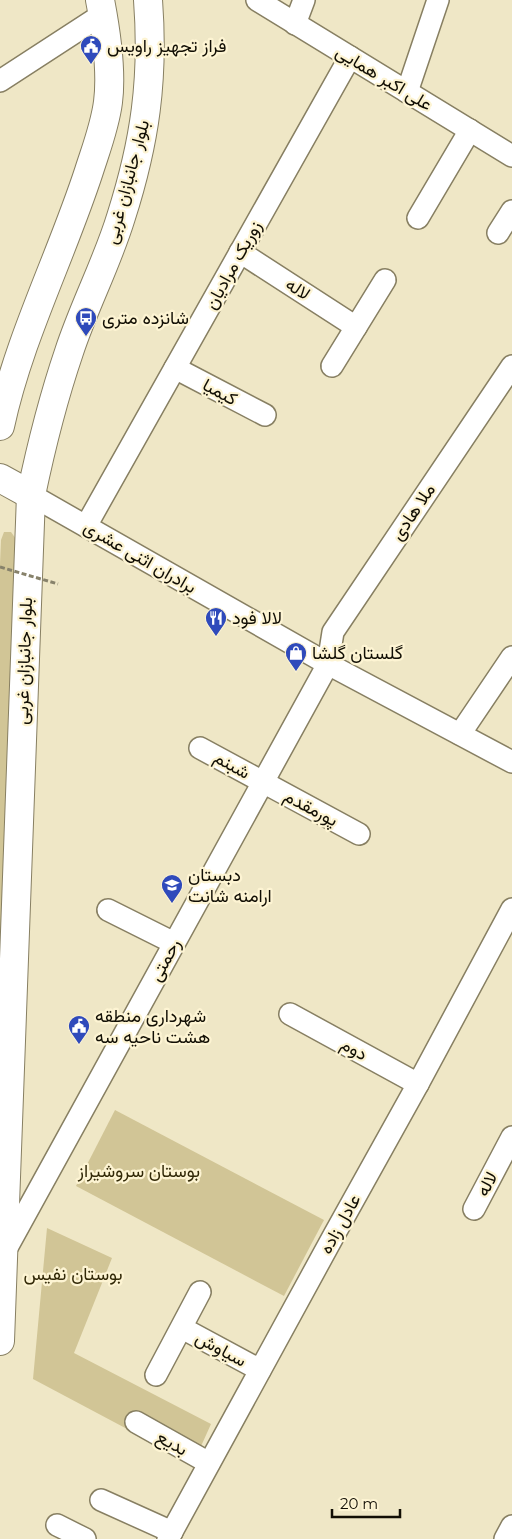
<svg xmlns="http://www.w3.org/2000/svg" width="512" height="1539" font-family="Montserrat,Vazirmatn,sans-serif">
<style>
.green{fill:#d1c596}
.lines{fill:none;stroke-linecap:round;stroke-linejoin:round}
.street-casing{stroke:#877f62;stroke-width:24}
.secondary-casing{stroke:#877f62;stroke-width:30}
.street{stroke:#fff;stroke-width:21}
.secondary{stroke:#fff;stroke-width:28}
.path-bridge{stroke:#87826b;stroke-width:3;stroke-dasharray:5 2.5;stroke-linecap:butt}
.labels{text-anchor:middle;stroke-width:4.5;stroke-linejoin:round;paint-order:stroke}
.poi-label{font-size:18px;fill:#110e04;stroke:#fdf4d3;text-anchor:start}
.street-label{font-size:18px;fill:#110e04;stroke:#fdf4d3}
.park-label{font-size:18px;fill:#322908;stroke:#fdf4d3}
</style>
<rect width="100%" height="100%" fill="#efe7c6"/>
<!-- green -->
<g class="green">
<polygon points="4,532 11,532 16,539 0,992 0,564 1,540"/>
<polygon points="115,1110 324,1220 284,1296 76,1186"/>
<polygon points="47,1228 112,1258 74,1353 211,1424 193,1464 33,1379"/>
</g>
<g class="lines">
<!-- street casing -->
<g class="street-casing">
<g id="street">
<polyline points="257,0 512,156"/>
<polyline points="295,24 304,0"/>
<polyline points="0,81 103,14"/>
<polyline points="407,92 438,0"/>
<polyline points="418,218 470,130"/>
<polyline points="498,233 512,211"/>
<polyline points="240,252 356,327"/>
<polyline points="332,366 385,280"/>
<polyline points="175,368 265,415"/>
<polyline points="31,495 328,664 512,762"/>
<polyline points="86,526 350,57"/>
<polyline points="460,734 512,657"/>
<polyline points="200,748 359,834"/>
<polyline points="108,910 174,943"/>
<polyline points="290,1014 418,1084"/>
<polyline points="474,1209 512,1137"/>
<polyline points="4,1253 328,664 333,632 512,366"/>
<polyline points="182,1328 260,1370"/>
<polyline points="156,1375 200,1292"/>
<polyline points="136,1422 209,1463"/>
<polyline points="101,1500 172,1532"/>
<polyline points="57,1525 85,1539"/>
<polyline points="168,1539 334,1235 418,1084 512,909"/>
<polyline points="505,1539 512,1526"/>
</g>
</g>
<!-- secondary casing -->
<g class="secondary-casing">
<g id="secondary">
<path d="M0,426C19,338 61,257 89,171C96,149 105,126 108,102C112,71 106,31 100,0"/>
<polyline points="0,478 31,495"/>
<path d="M0,1341L31,495C41,447 53,399 69,352C84,306 107,263 121,217C145,142 154,79 148,0"/>
</g>
</g>
<!-- street -->
<use href="#street" class="street"/>
<!-- secondary -->
<use href="#secondary" class="secondary"/>
<!-- path-bridge -->
<polyline class="path-bridge" points="0,567 58,584"/>
</g>
<!-- icons -->
<defs>
<g id="civic-pin" transform="scale(1.125)"><path d="M0 17L-7.5 6A9.5 9.5 0 1 1 7.5 6Z" fill="#2f4abb" stroke="#fdf4d3"/><path d="M-.6-6.5H3V-4.5H.6V-3L4-1V1h2V6H-6V1h2V-1L-.6-3ZM-1.2 2.5V6h2.4V2.5Z" fill="#fff"/></g>
<g id="bus-pin" transform="scale(1.125)"><path d="M0 17L-7.5 6A9.5 9.5 0 1 1 7.5 6Z" fill="#2f4abb" stroke="#fdf4d3"/><path d="M-5-6H5V4H4V6H2V4H-2V6H-4V4H-5ZM-3.5-4V0h7V-4ZM-3.5 1.2v1.5H-2V1.2ZM2 1.2v1.5H3.5V1.2Z" fill="#fff"/></g>
<g id="restaurant-pin" transform="scale(1.125)"><path d="M0 17L-7.5 6A9.5 9.5 0 1 1 7.5 6Z" fill="#2f4abb" stroke="#fdf4d3"/><path d="M-5-6h1v4h1v-4h1v4h1v-4h1v5L-1.5 .5V6h-2V.5L-5-1ZM5-6V6H3V1.5H1.5Q1.5-4 5-6Z" fill="#fff"/></g>
<g id="shop-pin" transform="scale(1.125)"><path d="M0 17L-7.5 6A9.5 9.5 0 1 1 7.5 6Z" fill="#2f4abb" stroke="#fdf4d3"/><path d="M-5-2.5h2.3a2.7 3.5 0 0 1 5.4 0H5L5.5 6h-11ZM-1.5-2.5h3a1.5 2.3 0 0 0-3 0Z" fill="#fff"/></g>
<g id="school-pin" transform="scale(1.125)"><path d="M0 17L-7.5 6A9.5 9.5 0 1 1 7.5 6Z" fill="#2f4abb" stroke="#fdf4d3"/><path d="M0-5L7-2L0 1L-7-2ZM-4 1L0 2.5L4 1V4Q0 6-4 4Z" fill="#fff"/></g>
</defs>
<g fill-rule="evenodd">
<use href="#civic-pin" x="91" y="46"/>
<use href="#bus-pin" x="86" y="318"/>
<use href="#restaurant-pin" x="216" y="618"/>
<use href="#shop-pin" x="296" y="653"/>
<use href="#school-pin" x="172" y="885"/>
<use href="#civic-pin" x="79" y="1026"/>
</g>
<g class="labels">
<!-- poi labels -->
<g class="poi-label">
<text x="107" y="52">فراز تجهیز راویس</text>
<text x="102" y="324">شانزده متری</text>
<text x="232" y="624">لالا فود</text>
<text x="312" y="659">گلستان گلشا</text>
<text x="188" y="881">دبستان<tspan x="188" dy="21">ارامنه شانت</tspan></text>
<text x="95" y="1022">شهرداری منطقه<tspan x="95" dy="21">هشت ناحیه سه</tspan></text>
</g>
<!-- street labels -->
<g class="street-label">
<text transform="translate(384 78) rotate(31)" y="6">علی اکبر همایی</text>
<text transform="translate(127 182) rotate(-75)" y="6">بلوار جانبازان غربی</text>
<text transform="translate(233 265) rotate(-61)" y="6">زوریک مرادیان</text>
<text transform="translate(298 289) rotate(33)" y="6">لاله</text>
<text transform="translate(220 392) rotate(28)" y="6">کیمیا</text>
<text transform="translate(413 512) rotate(-56)" y="6">ملا هادی</text>
<text transform="translate(140 557) rotate(30)" y="6">برادران اثنی عشری</text>
<text transform="translate(24 661) rotate(-88)" y="6">بلوار جانبازان غربی</text>
<text transform="translate(232 765) rotate(29)" y="6">شبنم</text>
<text transform="translate(311 808) rotate(28)" y="6">پورمقدم</text>
<text transform="translate(165 960) rotate(-61)" y="6">رحمتی</text>
<text transform="translate(354 1049) rotate(29)" y="6">دوم</text>
<text transform="translate(487 1184) rotate(-62)" y="6">لاله</text>
<text transform="translate(340 1224) rotate(-61)" y="6">عادل زاده</text>
<text transform="translate(221 1349) rotate(28)" y="6">سیاوش</text>
<text transform="translate(172 1443) rotate(29)" y="6">بدیع</text>
</g>
<!-- park labels -->
<g class="park-label">
<text x="139" y="1177">بوستان سروشیراز</text>
<text x="73" y="1280">بوستان نفیس</text>
</g>
</g>
<!-- scale -->
<path d="M332 1509v8h68v-8" fill="none" stroke="#110e04" stroke-width="2.5"/>
<text x="340" y="1509" font-size="15" fill="#110e04" stroke="#fdf4d3" stroke-width="4" paint-order="stroke">20 m</text>
</svg>
